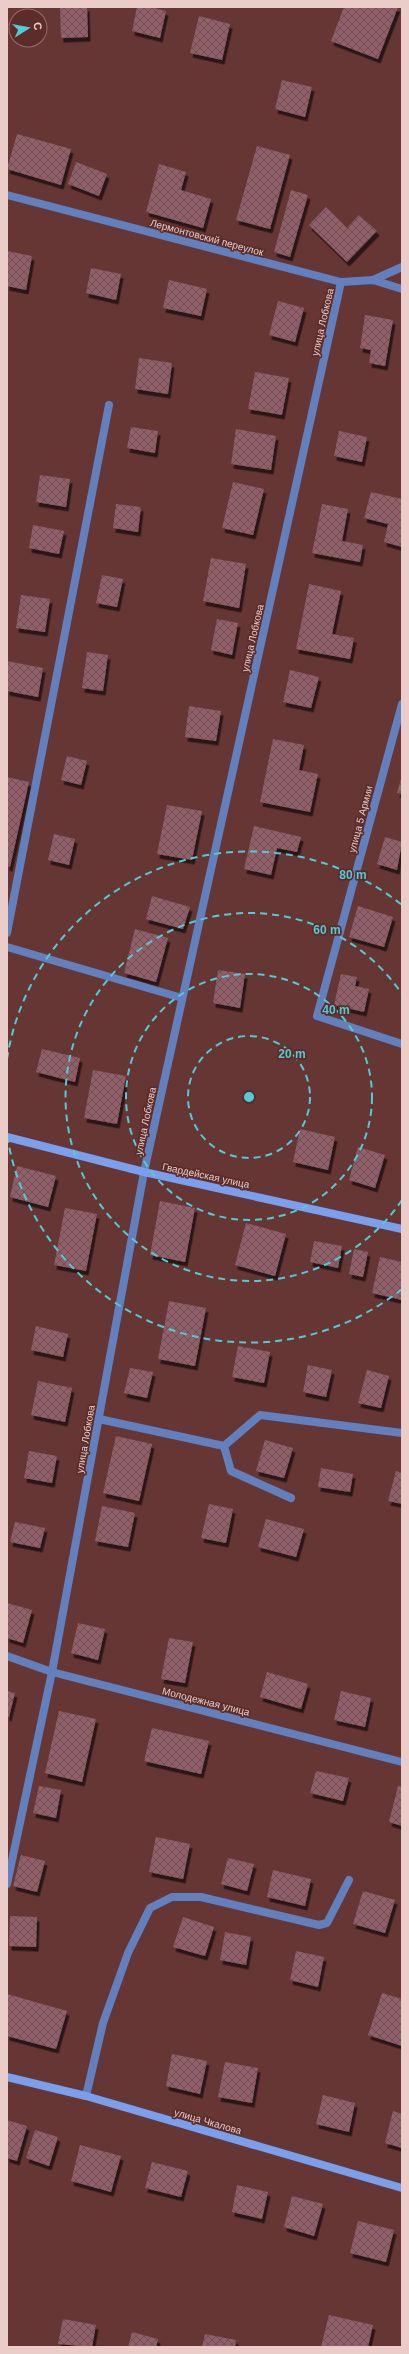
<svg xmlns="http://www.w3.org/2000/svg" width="409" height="2354" font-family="Helvetica,sans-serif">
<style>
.building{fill:url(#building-cross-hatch);filter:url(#shadow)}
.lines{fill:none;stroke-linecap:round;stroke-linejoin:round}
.lane{stroke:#6280bd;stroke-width:8}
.street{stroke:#6280bd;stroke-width:8}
.secondary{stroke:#7a9fed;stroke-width:8}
.ring{fill:none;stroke:#52cbd7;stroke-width:2;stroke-dasharray:7 5}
.labels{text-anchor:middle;stroke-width:3.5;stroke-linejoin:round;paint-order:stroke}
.street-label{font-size:10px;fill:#eaccc9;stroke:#5b2c29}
.centre{fill:#52cbd7;stroke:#5b2c29;stroke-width:2}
.ring-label{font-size:12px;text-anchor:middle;font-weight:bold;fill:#52cbd7;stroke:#5b2c29;stroke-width:3.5;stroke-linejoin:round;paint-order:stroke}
</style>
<defs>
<pattern id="building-cross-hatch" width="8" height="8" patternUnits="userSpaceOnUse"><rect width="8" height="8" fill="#915e6a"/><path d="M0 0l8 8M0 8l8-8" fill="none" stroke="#6f4f55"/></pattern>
<filter id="shadow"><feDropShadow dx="2.5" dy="4.5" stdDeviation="0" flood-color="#0009"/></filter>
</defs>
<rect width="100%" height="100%" fill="#663634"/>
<!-- building -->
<g class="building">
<polygon points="60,7 87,7 88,37 61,38"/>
<polygon points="137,7 150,7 166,11 160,38 132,31"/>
<polygon points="344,7 398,7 378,59 331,41"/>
<polygon points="199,16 230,24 222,60 190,53"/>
<polygon points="282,80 312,87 305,117 275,109"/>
<polygon points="17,134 71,149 61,185 7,169"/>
<polygon points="257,146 290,155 270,229 236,220"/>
<polygon points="76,162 107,174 99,196 68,184"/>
<polygon points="159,164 186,172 181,190 211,199 203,228 146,212"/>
<polygon points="291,190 308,195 290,257 274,252"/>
<polygon points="326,207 347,228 359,215 377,231 347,262 309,225"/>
<polygon points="7,251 32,256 26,290 7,286"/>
<polygon points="91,268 121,274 116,300 86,293"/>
<polygon points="169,280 207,289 201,316 163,308"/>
<polygon points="278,301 304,308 295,342 269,335"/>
<polygon points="365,315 393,320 385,366 369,363 371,350 360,348"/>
<polygon points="139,358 172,363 168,394 135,389"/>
<polygon points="255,372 289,378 282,415 248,409"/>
<polygon points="131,427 158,431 155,453 127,448"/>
<polygon points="236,429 276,436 271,470 231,464"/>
<polygon points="339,431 367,437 362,462 334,456"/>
<polygon points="40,475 70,479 66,507 36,502"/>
<polygon points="233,482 264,489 253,535 222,528"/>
<polygon points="371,492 402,499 402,547 384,542 388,524 364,518"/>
<polygon points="116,504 141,507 138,532 113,528"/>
<polygon points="322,504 348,509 342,541 363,545 360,562 312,553"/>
<polygon points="33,525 64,531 59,554 29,548"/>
<polygon points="211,558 246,564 239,608 203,601"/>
<polygon points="102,575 123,579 117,607 96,603"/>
<polygon points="309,584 341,591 332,634 354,638 350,659 296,649"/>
<polygon points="21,595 50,599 45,632 16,628"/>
<polygon points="217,619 238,623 232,655 211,650"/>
<polygon points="87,652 108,655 103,691 82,688"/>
<polygon points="7,661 43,668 38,697 7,691"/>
<polygon points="290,670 319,677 311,708 283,702"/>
<polygon points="189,706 221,711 216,741 185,737"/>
<polygon points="273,739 304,745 299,770 318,774 310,812 260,802"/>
<polygon points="67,756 87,761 81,785 61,780"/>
<polygon points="402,775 402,794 397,793"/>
<polygon points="7,777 29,782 10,867 7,866"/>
<polygon points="167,805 202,811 192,860 157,854"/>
<polygon points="254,826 301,837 297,852 277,848 271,875 244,869"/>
<polygon points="54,834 75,839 69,865 48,860"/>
<polygon points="385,837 402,842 397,870 377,864"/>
<polygon points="152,896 190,907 183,929 146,919"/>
<polygon points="358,906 393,917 384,947 349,937"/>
<polygon points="135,929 168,938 156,982 124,973"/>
<polygon points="218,970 245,974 240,1008 213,1003"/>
<polygon points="341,974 357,977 355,986 369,989 364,1012 334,1005"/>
<polygon points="42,1049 80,1058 75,1082 36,1072"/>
<polygon points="93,1070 126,1076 117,1124 84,1118"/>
<polygon points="300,1129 335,1137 328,1170 293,1162"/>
<polygon points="358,1147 385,1155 375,1188 349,1180"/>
<polygon points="17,1166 56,1176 48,1207 10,1197"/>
<polygon points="160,1201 195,1208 185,1262 150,1255"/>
<polygon points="65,1208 97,1214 86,1271 54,1265"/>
<polygon points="246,1223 286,1234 275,1276 235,1265"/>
<polygon points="314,1241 342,1246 338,1268 310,1262"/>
<polygon points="354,1249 368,1252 363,1277 349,1274"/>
<polygon points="380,1257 402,1262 402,1300 372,1293"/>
<polygon points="169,1301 206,1308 195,1366 158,1359"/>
<polygon points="36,1326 68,1334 63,1357 31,1350"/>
<polygon points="238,1346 270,1352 264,1383 232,1377"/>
<polygon points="308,1365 332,1370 326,1397 303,1392"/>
<polygon points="130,1368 153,1372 147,1398 124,1393"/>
<polygon points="367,1370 389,1376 381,1408 358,1403"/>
<polygon points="38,1381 72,1388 65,1422 31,1415"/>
<polygon points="116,1436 152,1444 139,1501 103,1493"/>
<polygon points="265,1440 293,1448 284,1478 256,1471"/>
<polygon points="29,1451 57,1456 52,1483 24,1478"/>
<polygon points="321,1468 353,1474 350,1492 318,1487"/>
<polygon points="396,1471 402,1473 402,1504 388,1501"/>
<polygon points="209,1504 233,1509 226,1543 201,1538"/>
<polygon points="102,1506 135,1513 128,1547 95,1541"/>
<polygon points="266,1519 304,1529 296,1557 258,1547"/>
<polygon points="15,1522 45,1528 40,1548 10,1542"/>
<polygon points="7,1603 32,1610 23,1643 7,1638"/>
<polygon points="78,1623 105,1629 98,1660 71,1653"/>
<polygon points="169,1638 193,1642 185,1683 161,1679"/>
<polygon points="267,1672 308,1684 301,1709 260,1697"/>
<polygon points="7,1691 15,1693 9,1717 7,1716"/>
<polygon points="341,1691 371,1698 365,1727 334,1720"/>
<polygon points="59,1711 96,1719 82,1782 45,1773"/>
<polygon points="152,1728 209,1741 201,1774 144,1761"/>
<polygon points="316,1771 349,1778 343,1801 310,1793"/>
<polygon points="39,1786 61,1790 56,1818 33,1813"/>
<polygon points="398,1786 402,1787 402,1826 389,1822"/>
<polygon points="156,1837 190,1844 183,1879 149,1872"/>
<polygon points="21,1855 45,1861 37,1892 13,1886"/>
<polygon points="228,1858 254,1864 247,1891 221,1884"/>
<polygon points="273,1870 311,1879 305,1906 267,1897"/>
<polygon points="363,1891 395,1900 385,1933 353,1924"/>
<polygon points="10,1916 37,1917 36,1947 9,1946"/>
<polygon points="183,1917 214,1927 205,1956 173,1947"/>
<polygon points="225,1932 251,1937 246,1965 220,1960"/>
<polygon points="296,1951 324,1957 318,1987 290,1980"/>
<polygon points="382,1993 402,1999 402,2046 368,2035"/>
<polygon points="7,1994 67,2011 56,2049 7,2036"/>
<polygon points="172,2054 207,2061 200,2094 166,2086"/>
<polygon points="225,2062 258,2068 252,2103 218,2097"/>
<polygon points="323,2095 355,2103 349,2132 316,2124"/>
<polygon points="393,2111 402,2114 402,2148 385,2143"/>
<polygon points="7,2120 27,2126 17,2161 7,2158"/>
<polygon points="35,2130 58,2137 49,2166 26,2158"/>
<polygon points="80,2145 121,2156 111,2192 71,2181"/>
<polygon points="152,2162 188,2171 181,2197 145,2188"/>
<polygon points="237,2185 268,2192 262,2219 232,2212"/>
<polygon points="292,2196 323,2204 314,2236 284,2227"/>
<polygon points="358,2221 394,2230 386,2262 350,2253"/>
<polygon points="329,2315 373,2325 368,2347 321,2347"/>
<polygon points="63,2319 96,2325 92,2347 58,2344"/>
<polygon points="132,2332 158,2339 156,2347 128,2347"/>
<polygon points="205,2334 236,2340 235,2347 202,2347"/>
</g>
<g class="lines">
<!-- lane -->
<g class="lane">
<polyline points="99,1419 224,1446 260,1415 402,1433"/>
<polyline points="224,1446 231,1471 291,1498"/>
<polyline points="86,2096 103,2023 128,1953 150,1908 172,1897 201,1897 319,1925 327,1923 349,1880"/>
</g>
<!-- street -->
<g class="street">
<polyline points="7,195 341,282 373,280 402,289"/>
<polyline points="373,280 402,267"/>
<polyline points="402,704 317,1016 402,1044"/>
<polyline points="7,933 109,405"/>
<polyline points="7,947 182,998"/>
<polyline points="7,1656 52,1672 402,1762"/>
<polyline points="7,1884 52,1672 144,1172 341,282"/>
</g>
<!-- secondary -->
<g class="secondary">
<polyline points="7,1137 144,1172 402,1229"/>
<polyline points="7,2077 86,2096 402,2188"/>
</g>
</g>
<!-- distance rings -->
<g class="ring">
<circle cx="249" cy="1097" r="61"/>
<circle cx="249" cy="1097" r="123"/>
<path d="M402 1200A184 184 0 1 1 402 994"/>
<path d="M402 1289A245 245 0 0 1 7 1135M7 1059A245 245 0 0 1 402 905"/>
</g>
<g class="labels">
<!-- street labels -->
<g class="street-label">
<text transform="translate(207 237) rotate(15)" y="4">Лермонтовский переулок</text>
<text transform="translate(322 322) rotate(-77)" y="4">улица Лобкова</text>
<text transform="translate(252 638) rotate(-77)" y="4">улица Лобкова</text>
<text transform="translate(360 819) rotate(-75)" y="4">улица 5 Армии</text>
<text transform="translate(145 1121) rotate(-78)" y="4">улица Лобкова</text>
<text transform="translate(206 1175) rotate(12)" y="4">Гвардейская улица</text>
<text transform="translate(85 1439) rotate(-80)" y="4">улица Лобкова</text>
<text transform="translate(206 1701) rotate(14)" y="4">Молодежная улица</text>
<text transform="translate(208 2121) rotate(16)" y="4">улица Чкалова</text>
</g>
</g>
<circle cx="249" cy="1097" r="6" class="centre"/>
<g class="ring-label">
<text x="353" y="879">80 m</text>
<text x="327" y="934">60 m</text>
<text x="336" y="1014">40 m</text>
<text x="292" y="1058">20 m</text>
</g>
<!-- border -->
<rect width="409" height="2354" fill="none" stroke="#eaccc9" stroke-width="16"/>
<!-- north arrow -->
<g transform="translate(28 28) rotate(79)"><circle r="19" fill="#5b2c29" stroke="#946c69"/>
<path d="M0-3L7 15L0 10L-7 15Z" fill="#52cbd7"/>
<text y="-6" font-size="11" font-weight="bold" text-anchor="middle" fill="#eaccc9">С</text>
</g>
</svg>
